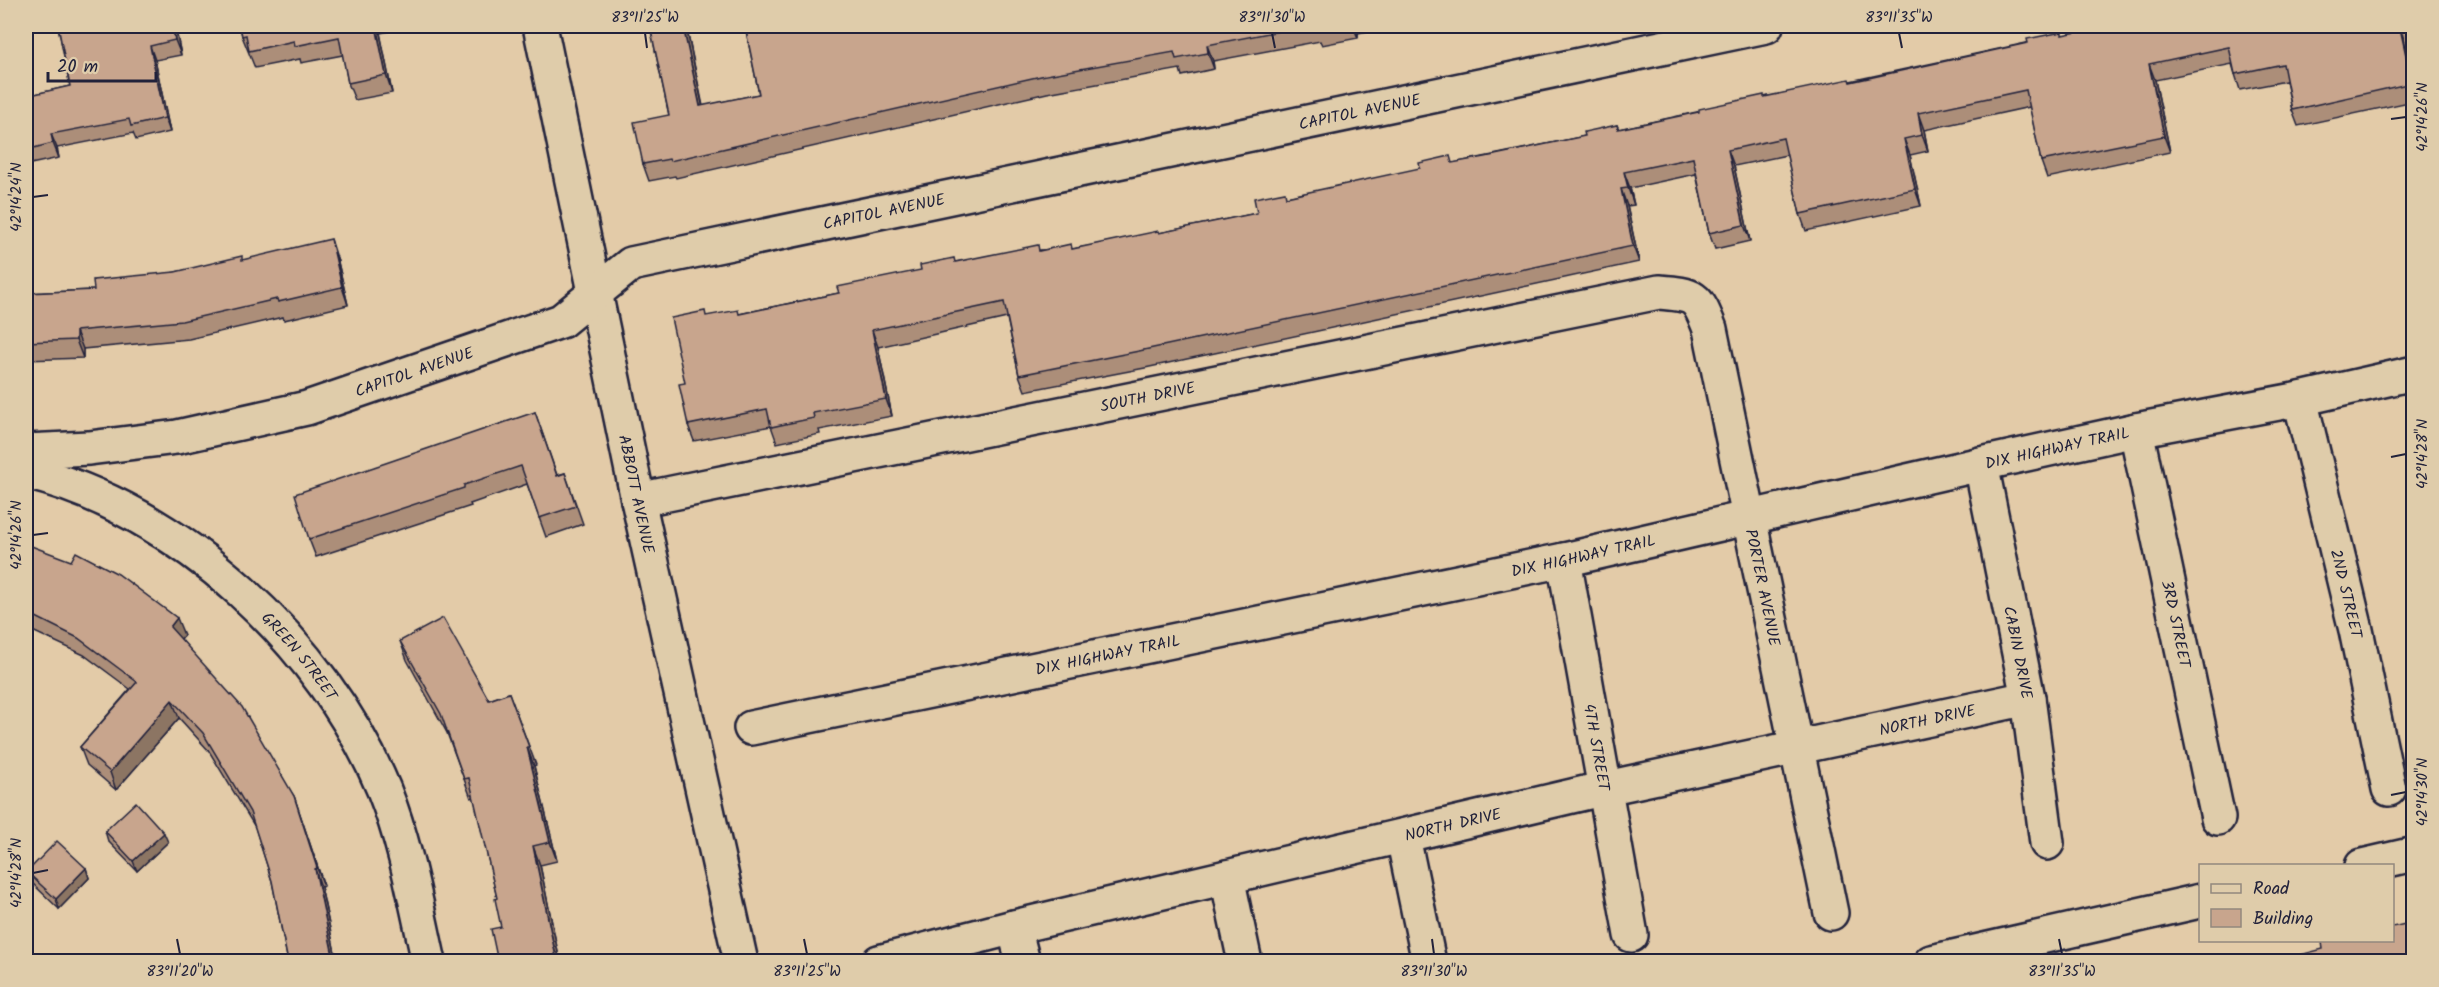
<svg xmlns="http://www.w3.org/2000/svg" width="2439" height="987" font-family="Kalam,sans-serif">
<style>
.lines{fill:none;stroke-linecap:round;stroke-linejoin:round}
.minor-casing{stroke:#22223b;stroke-width:38}
.minor{stroke:#dfccaa;stroke-width:33}
.wall{fill:#ac8e79;stroke:#22223b;stroke-width:1.5}
.shaded-wall{fill:#8c7463;stroke:#22223b;stroke-width:1.5}
.building{fill:#c8a58d;stroke:#22223b;stroke-width:1.5}
.ticks{fill:none;stroke:#22223b;stroke-width:2}
.labels{text-anchor:middle;stroke-width:4.5;stroke-linejoin:round;paint-order:stroke}
.street-label{font-size:16px;fill:#22223b;stroke:#dfccaa}
.neatline{fill:none;stroke:#22223b;stroke-width:2}
.ticks-label{font-size:15px;text-anchor:middle;fill:#22223b}
</style>
<rect width="100%" height="100%" fill="#e3cba8"/>
<filter id="ink" filterUnits="userSpaceOnUse"><feTurbulence type="fractalNoise" baseFrequency=".0167" numOctaves="2"/><feDisplacementMap in="SourceGraphic" scale="12" xChannelSelector="R" yChannelSelector="G"/><feConvolveMatrix kernelMatrix="1 2 1 2 8 2 1 2 1" color-interpolation-filters="sRGB"/></filter>
<g filter="url(#ink)">
<g class="lines">
<!-- minor casing -->
<g class="minor-casing">
<g id="minor">
<path id="s1" d="M540,26L638,500L741,962"/>
<path id="s2" d="M2300,399L2356,630L2389,789"/>
<path id="s3" d="M2136,430L2218,818"/>
<path id="s4" d="M26,451L89,448L177,437L307,408L561,321L631,264L1766,26"/>
<path id="s5" d="M1981,464L2028,698L2047,843"/>
<path id="s6" d="M26,472C180,509 324,645 384,790C406,845 416,904 429,962"/>
<path id="s7" d="M638,500L1659,292C1695,295 1697,295 1710,329L1831,913"/>
<path id="s8" d="M1564,560L1631,935"/>
<path id="s9" d="M751,728L1564,560L1981,464L2136,430L2300,399L2414,373"/>
<polyline points="1403,837 1429,962"/>
<polyline points="2362,866 2414,854"/>
<polyline points="1227,877 1245,962"/>
<polyline points="1014,927 1023,962"/>
<path id="s10" d="M879,962L1014,927L1606,788L2028,698"/>
<polyline points="1931,962 2200,901"/>
</g>
</g>
<!-- minor -->
<use href="#minor" class="minor"/>
</g>
<!-- wall -->
<g class="wall">
<polygon points="58,26 175,26 181,55 155,60 170,132 136,140 133,133 57,148 59,158 26,165 26,96 70,86"/>
<polygon points="240,26 406,26 407,28 380,33 392,93 355,100 348,83 343,55 301,63 300,59 255,68 242,36"/>
<polygon points="650,26 685,26 688,35 703,106 759,94 745,26 1383,26 1384,28 1358,33 1358,38 1322,45 1320,41 1213,61 1214,69 1182,76 1180,69 1047,93 676,178 675,176 649,181 643,164 669,115"/>
<polygon points="2414,26 2414,43 2406,45 2414,78 2414,101 2298,126 2292,110 2286,81 2240,90 2235,74 2232,64 2155,80 2170,152 2047,178 2041,161 2030,107 1924,130 1928,151 1910,155 1921,206 1806,231 1800,214 1787,155 1734,166 1750,241 1715,249 1709,233 1696,174 1630,188 1634,205 1627,206 1639,262 1145,368 1025,391 1019,375 1007,318 878,347 892,416 819,430 820,434 777,443 771,426 694,441 688,425 685,383 706,316 739,314 839,293 955,262 1040,250 1073,249 1159,233 1257,213 1287,197 1585,136 1617,125 1619,129 1765,97 1850,81 2063,35"/>
<polygon points="337,258 348,305 284,320 283,317 189,339 83,349 83,358 26,360 26,293 94,290 175,272 243,260"/>
<polygon points="535,412 557,475 565,473 583,524 546,537 527,484 470,504 471,506 316,557 309,539"/>
<polygon points="26,544 184,635 181,639 294,796 324,886 321,887 337,962 288,962 272,881 255,827 209,751 179,718 116,790 87,765 80,747 130,689 84,655 26,628"/>
<polygon points="400,641 489,700 509,693 536,765 534,766 557,861 540,865 560,962 498,962 501,927 497,898 474,797 471,798 447,733 407,660"/>
<polygon points="105,831 168,842 137,871 108,841"/>
<polygon points="86,868 89,878 59,909 30,881 27,872"/>
</g>
<!-- shaded-wall -->
<g class="shaded-wall">
<polygon points="172,26 175,26 181,55 175,40"/>
<polygon points="376,26 377,26 380,33 392,93 386,75"/>
<polygon points="683,26 685,26 688,35 706,123 700,106"/>
<polygon points="1353,26 1355,26 1358,33 1358,38"/>
<polygon points="2400,28 2406,45 2414,78 2414,86"/>
<polygon points="1207,45 1213,61 1214,69 1208,53"/>
<polygon points="150,46 155,60 170,132 165,118"/>
<polygon points="2149,64 2155,80 2170,152 2164,136"/>
<polygon points="1918,113 1924,130 1928,151 1922,135"/>
<polygon points="51,134 57,148 59,158 53,143"/>
<polygon points="1904,139 1910,155 1921,206 1915,189"/>
<polygon points="1728,150 1734,166 1750,241 1744,225"/>
<polygon points="1624,172 1630,188 1634,205 1628,188"/>
<polygon points="1621,189 1627,206 1639,262 1633,246"/>
<polygon points="331,239 337,258 348,305 342,287"/>
<polygon points="872,330 878,347 892,416 886,399"/>
<polygon points="76,331 83,349 83,358 76,340"/>
<polygon points="177,618 184,635 177,644 170,627"/>
<polygon points="172,700 179,718 116,790 110,772"/>
<polygon points="527,747 534,766 557,861 550,842"/>
<polygon points="294,796 324,886 317,868"/>
<polygon points="164,833 168,842 137,871 133,861"/>
<polygon points="533,846 540,865 560,962 557,962"/>
<polygon points="86,868 89,878 59,909 56,899"/>
<polygon points="315,869 321,887 337,962 335,962 334,960"/>
</g>
<!-- building -->
<g class="building">
<polygon points="58,26 172,26 175,40 150,46 165,118 131,126 129,119 51,134 53,143 26,150 26,96 70,86"/>
<polygon points="240,26 376,26 386,75 348,83 339,37 295,46 294,41 249,51 246,35 242,36"/>
<polygon points="650,26 683,26 700,106 759,94 745,26 1305,26 1207,45 1208,53 1176,59 1174,52 1041,76 670,161 669,159 643,164 634,122 669,115"/>
<polygon points="1315,26 1330,26 1316,28"/>
<polygon points="2107,26 2413,26 2400,28 2412,83 2292,110 2283,64 2235,74 2229,47 2149,64 2164,136 2041,161 2026,90 1918,113 1922,135 1904,139 1915,189 1800,214 1783,138 1728,150 1744,225 1709,233 1693,158 1624,172 1628,188 1621,189 1633,246 1139,351 1019,375 1004,302 872,330 886,399 813,413 814,418 771,427 767,409 688,425 679,384 685,383 671,318 705,311 706,316 738,310 739,314 839,293 837,287 921,270 920,265 954,258 955,262 1038,245 1039,251 1071,244 1072,249 1158,231 1159,233 1257,213 1254,198 1285,192 1286,197 1420,168 1419,163 1450,156 1452,163 1485,157 1585,136 1584,132 1617,125 1618,129 1699,112 1699,109 1764,95 1764,97 1849,79 1850,82 2028,43 2027,39 2062,32 2062,35"/>
<polygon points="331,239 342,287 278,302 277,299 182,321 76,331 76,340 26,342 26,293 94,290 93,280 175,272 242,256 242,260"/>
<polygon points="535,412 557,476 565,473 576,506 539,518 521,466 464,485 464,488 309,539 295,494"/>
<polygon points="26,544 71,561 76,552 118,574 177,618 170,627 242,707 294,796 317,868 315,869 334,960 330,960 331,962 288,962 272,881 250,812 203,733 172,700 110,772 80,747 137,682 78,638 26,612"/>
<polygon points="443,618 489,700 509,693 529,747 527,747 550,842 533,846 557,962 498,962 491,929 501,927 495,899 497,898 469,778 464,779 441,714 400,641"/>
<polygon points="136,802 164,833 133,861 105,831"/>
<polygon points="57,841 86,868 56,899 27,872"/>
<polygon points="2414,922 2414,962 2273,962 2323,949 2322,942 2328,940 2392,940 2392,927"/>
<polygon points="26,945 38,962 26,962"/>
<polygon points="2254,958 2255,962 2235,962"/>
</g>
</g>
<!-- ticks -->
<path class="ticks" d="M645,33L647,48M1272,33L1275,48M1899,33L1902,48M2391,119L2406,117M33,197L48,195M2391,457L2406,454M33,535L48,533M2391,795L2406,792M33,873L48,870M177,939L180,954M804,939L807,954M1432,939L1434,954M2059,939L2062,954"/>
<g class="labels">
<!-- street labels -->
<g class="street-label">
<text dy="6" stroke="none"><textPath href="#s4" startOffset="1388">CAPITOL AVENUE</textPath></text>
<text dy="6" stroke="none"><textPath href="#s4" startOffset="902">CAPITOL AVENUE</textPath></text>
<text dy="6" stroke="none"><textPath href="#s4" startOffset="398">CAPITOL AVENUE</textPath></text>
<text dy="6" stroke="none"><textPath href="#s7" startOffset="520">SOUTH DRIVE</textPath></text>
<text dy="6" stroke="none"><textPath href="#s9" startOffset="1336">DIX HIGHWAY TRAIL</textPath></text>
<text dy="6" stroke="none"><textPath href="#s1" startOffset="478">ABBOTT AVENUE</textPath></text>
<text dy="6" stroke="none"><textPath href="#s9" startOffset="850">DIX HIGHWAY TRAIL</textPath></text>
<text dy="6" stroke="none"><textPath href="#s7" startOffset="1376">PORTER AVENUE</textPath></text>
<text dy="6" stroke="none"><textPath href="#s2" startOffset="200">2ND STREET</textPath></text>
<text dy="6" stroke="none"><textPath href="#s3" startOffset="198">3RD STREET</textPath></text>
<text dy="6" stroke="none"><textPath href="#s5" startOffset="192">CABIN DRIVE</textPath></text>
<text dy="6" stroke="none"><textPath href="#s9" startOffset="364">DIX HIGHWAY TRAIL</textPath></text>
<text dy="6" stroke="none"><textPath href="#s6" startOffset="336">GREEN STREET</textPath></text>
<text dy="6" stroke="none"><textPath href="#s10" startOffset="1076">NORTH DRIVE</textPath></text>
<text dy="6" stroke="none"><textPath href="#s8" startOffset="190">4TH STREET</textPath></text>
<text dy="6" stroke="none"><textPath href="#s10" startOffset="590">NORTH DRIVE</textPath></text>
</g>
</g>
<!-- margin -->
<rect width="2439" height="987" fill="none" stroke="#dfccaa" stroke-width="66"/>
<!-- legend -->
<rect x="2199" y="864" width="195" height="78" fill="#dfccaa" stroke="#93887e" stroke-width="1.5"/>
<rect x="2211" y="884" width="30" height="9" fill="#dfccaa" stroke="#93887e" stroke-width="1.5"/>
<text x="2253" y="894" font-size="18" fill="#22223b">Road</text>
<rect x="2211" y="909" width="30" height="18" fill="#c8a58d" stroke="#93887e" stroke-width="1.5"/>
<text x="2253" y="924" font-size="18" fill="#22223b">Building</text>
<!-- scale -->
<path d="M48 72v9h108v-9" fill="none" stroke="#22223b" stroke-width="3"/>
<text x="57" y="72" font-size="18" fill="#22223b" stroke="#dfccaa" stroke-width="4.5" paint-order="stroke">20 m</text>
<rect x="33" y="33" width="2373" height="921" class="neatline"/>
<g class="ticks-label">
<text x="645" y="22">83°11'25"W</text>
<text x="1272" y="22">83°11'30"W</text>
<text x="1899" y="22">83°11'35"W</text>
<text transform="translate(2422 117) rotate(-90)" y="5">42°14'26"N</text>
<text transform="translate(16 197) rotate(-90)" y="5">42°14'24"N</text>
<text transform="translate(2422 454) rotate(-90)" y="5">42°14'28"N</text>
<text transform="translate(16 535) rotate(-90)" y="5">42°14'26"N</text>
<text transform="translate(2422 792) rotate(-90)" y="5">42°14'30"N</text>
<text transform="translate(16 873) rotate(-90)" y="5">42°14'28"N</text>
<text x="180" y="976">83°11'20"W</text>
<text x="807" y="976">83°11'25"W</text>
<text x="1434" y="976">83°11'30"W</text>
<text x="2062" y="976">83°11'35"W</text>
</g>
</svg>
